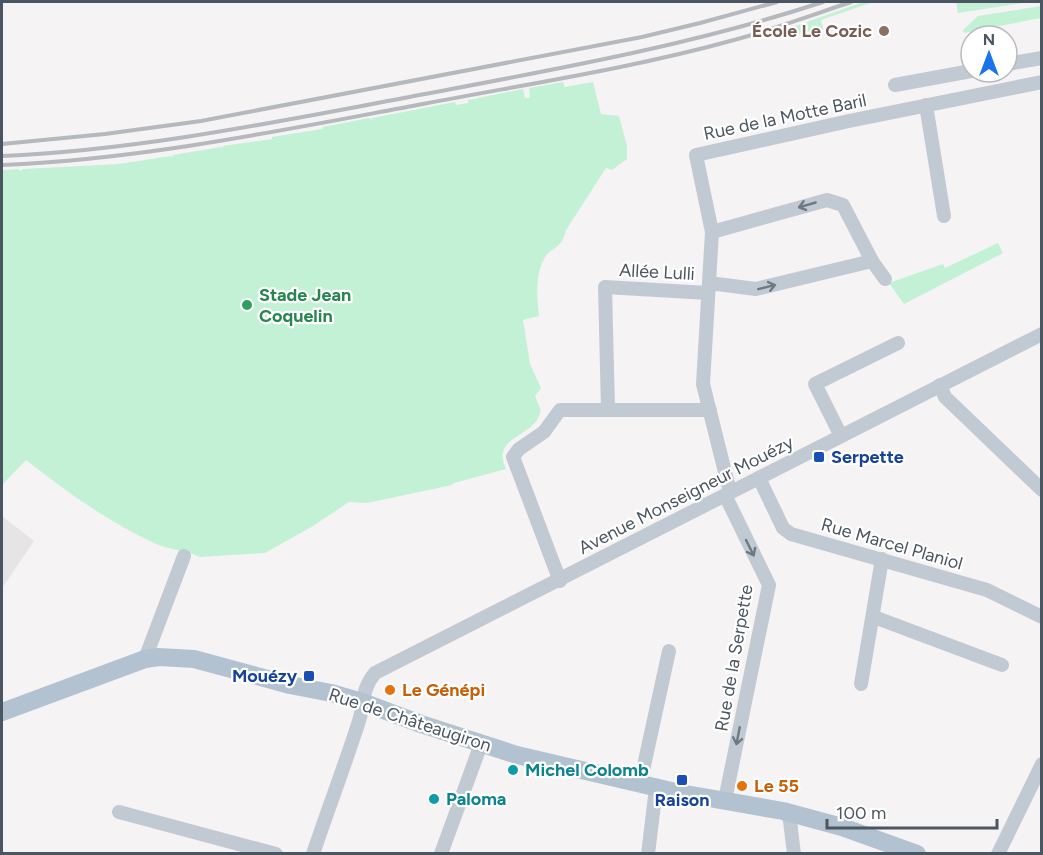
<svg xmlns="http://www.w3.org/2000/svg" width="1043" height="855" font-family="Figtree,sans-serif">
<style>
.education{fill:#e6e4e5}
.green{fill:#c3f1d5}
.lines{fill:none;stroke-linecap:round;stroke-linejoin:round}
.minor{stroke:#c1cad2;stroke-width:14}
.major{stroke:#b3c2d1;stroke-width:18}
.rail{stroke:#b5b8bd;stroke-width:4}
.oneway{stroke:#6e7983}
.education-dot{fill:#8d6e63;stroke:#fff;stroke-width:2}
.leisure-dot{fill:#2e9e5b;stroke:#fff;stroke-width:2}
.transit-dot{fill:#1a4fb4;stroke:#fff;stroke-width:2}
.food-dot{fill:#e8710a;stroke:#fff;stroke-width:2}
.culture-dot{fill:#0f9aa8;stroke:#fff;stroke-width:2}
.labels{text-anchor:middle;stroke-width:4.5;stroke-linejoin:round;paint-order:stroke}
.education-label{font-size:18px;font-weight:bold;fill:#785e54;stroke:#fff;text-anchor:end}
.street-label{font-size:18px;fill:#4a5661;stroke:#fff}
.leisure-label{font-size:18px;font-weight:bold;fill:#27864d;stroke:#fff;text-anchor:start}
.transit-label{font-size:18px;font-weight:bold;fill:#164399;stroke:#fff;text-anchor:start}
.food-label{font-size:18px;font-weight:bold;fill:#c56008;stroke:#fff;text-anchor:start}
.culture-label{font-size:18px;font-weight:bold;fill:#0d838f;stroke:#fff;text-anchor:start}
</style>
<rect width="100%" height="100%" fill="#f5f3f3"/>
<!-- education -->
<polygon class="education" points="2,516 34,541 2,588"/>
<!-- green -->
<g class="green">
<polygon points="863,2 873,2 821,20 823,29 776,38 776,33"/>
<polygon points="956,2 1029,2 958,13"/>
<polygon points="1041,6 1041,18 964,33 963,30 978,16"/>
<path d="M563,82L565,87L593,82L601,114L619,116L627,146V159L612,170L606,168L566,230C562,250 551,246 544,259C535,275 537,299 539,316L523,320L530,364L541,388L535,396L541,411C539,414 539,417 537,420C525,438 492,439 506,469L454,483L452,485L367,503L349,502L313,526L265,553L200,557C186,550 170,550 156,544C108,522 67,492 26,460L2,485V170L19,169L20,171L23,169L119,164L170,156L172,157L173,155L221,147L223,148V146L272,139V137L322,129L323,127L369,118L372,120V118L455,102L456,105L468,103V100L523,89L525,98H530L529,88Z"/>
<polygon points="998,243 1003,253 904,304 889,283 943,264 945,268"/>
</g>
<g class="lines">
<!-- minor -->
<g class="minor">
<polyline points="1007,64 1042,58"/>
<polyline points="895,85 971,71"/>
<polyline points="926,105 944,216"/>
<polyline points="712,232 827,200 843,205 872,261 885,279"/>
<polyline points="709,283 756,289 872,261"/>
<polyline points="940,385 945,397 1042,490"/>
<polyline points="608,409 605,287 708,293"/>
<polyline points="841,436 815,384 898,343"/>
<polyline points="759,478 783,528 791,534 987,590 1042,617"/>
<polyline points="730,492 703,384 712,232 696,155 849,121 1042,82"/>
<polyline points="725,495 769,585 725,800"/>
<polyline points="560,581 513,457 519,449 544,432 560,410 710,410"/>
<polyline points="874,617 1002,665"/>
<polyline points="145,659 184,556"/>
<polyline points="861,684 882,559"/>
<polyline points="640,784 669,651"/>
<polyline points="119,812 276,854"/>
<polyline points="789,813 794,854"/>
<path d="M313,854C328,809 345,765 359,721C365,702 361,690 375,673L1042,334"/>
<polyline points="441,854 481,744"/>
<polyline points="648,854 656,788"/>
<polyline points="998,854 1042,764"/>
</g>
<!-- major -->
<polyline class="major" points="2,712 145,659 159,657 194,659 290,685 331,693 362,702 421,724 517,755 680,793 783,811 842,827 917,854"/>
<!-- rail -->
<g class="rail">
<polyline points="2,144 105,134 201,121 642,37 700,23 777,2"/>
<path d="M2,156C138,150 270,123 404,98C546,71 686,47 823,2"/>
<path d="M2,165C144,159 283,130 423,104C527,84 633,68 734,40C774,29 812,15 851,2"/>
</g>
</g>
<!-- one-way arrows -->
<defs><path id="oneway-shaft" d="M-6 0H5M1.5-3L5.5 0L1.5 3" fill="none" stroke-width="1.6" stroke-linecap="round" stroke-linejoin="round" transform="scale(1.5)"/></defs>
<g class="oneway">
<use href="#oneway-shaft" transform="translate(807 205) rotate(164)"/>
<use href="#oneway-shaft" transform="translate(767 287) rotate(-14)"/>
<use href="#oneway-shaft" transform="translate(750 548) rotate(64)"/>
<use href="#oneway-shaft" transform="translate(738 736) rotate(101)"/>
</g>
<!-- markers -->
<circle class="education-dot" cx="884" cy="31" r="6"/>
<circle class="leisure-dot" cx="247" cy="305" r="6"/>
<g class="transit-dot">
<rect x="813" y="451" width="12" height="12" rx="3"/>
<rect x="303" y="670" width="12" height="12" rx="3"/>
<rect x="676" y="774" width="12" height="12" rx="3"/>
</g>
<g class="food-dot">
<circle cx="390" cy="690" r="6"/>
<circle cx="742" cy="786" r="6"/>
</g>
<g class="culture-dot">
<circle cx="513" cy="770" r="6"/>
<circle cx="434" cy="799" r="6"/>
</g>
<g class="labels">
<!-- education labels -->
<g class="education-label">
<text x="872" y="37">École Le Cozic</text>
</g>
<!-- street labels -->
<g class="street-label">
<text transform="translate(785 117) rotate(-12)" y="6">Rue de la Motte Baril</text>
<text transform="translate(657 272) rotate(3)" y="6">Allée Lulli</text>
<text transform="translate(686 495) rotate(-27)" y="6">Avenue Monseigneur Mouézy</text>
<text transform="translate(892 544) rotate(16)" y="6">Rue Marcel Planiol</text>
<text transform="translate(734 658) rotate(-80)" y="6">Rue de la Serpette</text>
<text transform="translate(410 720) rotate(18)" y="6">Rue de Châteaugiron</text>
</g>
<!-- leisure labels -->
<g class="leisure-label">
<text x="259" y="301">Stade Jean<tspan x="259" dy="21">Coquelin</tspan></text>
</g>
<!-- transit labels -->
<g class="transit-label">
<text x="831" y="463">Serpette</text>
<text x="297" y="682" text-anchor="end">Mouézy</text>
<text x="682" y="806" text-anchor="middle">Raison</text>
</g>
<!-- food labels -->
<g class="food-label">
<text x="402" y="696">Le Génépi</text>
<text x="754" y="792">Le 55</text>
</g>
<!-- culture labels -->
<g class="culture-label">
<text x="525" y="776">Michel Colomb</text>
<text x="446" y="805">Paloma</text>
</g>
</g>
<!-- border -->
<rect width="1043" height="855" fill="none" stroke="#4a5661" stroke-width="6"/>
<!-- north arrow -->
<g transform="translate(989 54)"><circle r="28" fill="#ffffff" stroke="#b7bbc0" stroke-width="1.5"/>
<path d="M0-4.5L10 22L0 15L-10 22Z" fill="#1a73e8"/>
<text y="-9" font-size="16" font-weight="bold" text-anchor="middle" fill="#4a5661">N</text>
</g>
<!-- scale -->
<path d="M827 819v9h170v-9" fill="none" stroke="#4a5661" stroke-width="3"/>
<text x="836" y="819" font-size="18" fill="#4a5661" stroke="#ffffff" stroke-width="4.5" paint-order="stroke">100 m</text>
</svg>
